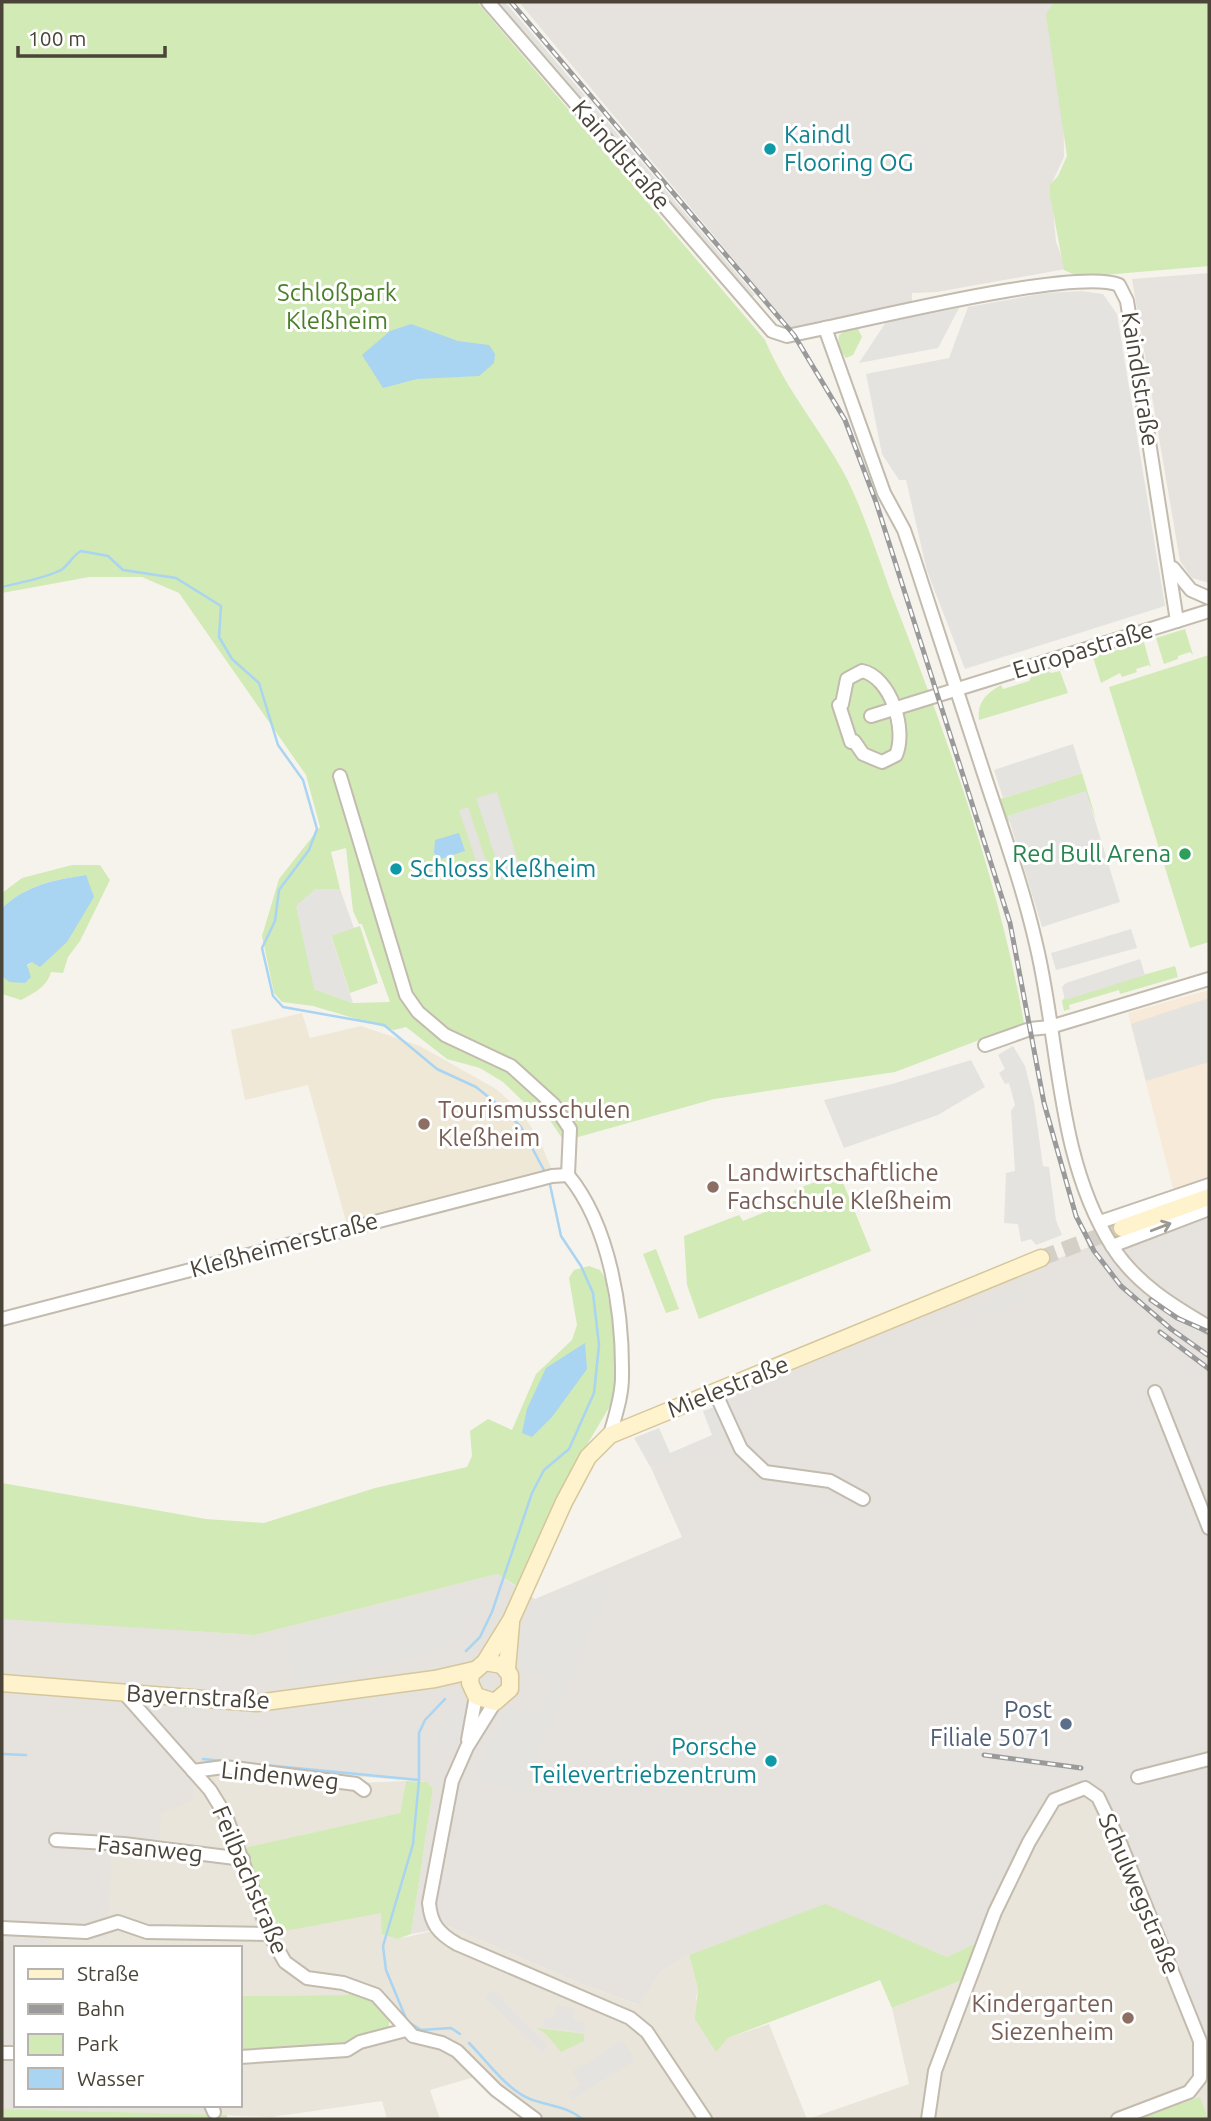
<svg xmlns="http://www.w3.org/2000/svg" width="1211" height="2121" font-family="Ubuntu,sans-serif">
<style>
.residential{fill:#eae5da}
.commercial{fill:#f7ead8}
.industrial{fill:#e6e2dd}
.education{fill:#efe8d6}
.green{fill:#d2eab5;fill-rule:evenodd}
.parking{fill:#e5e3e0}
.water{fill:#a9d4f2}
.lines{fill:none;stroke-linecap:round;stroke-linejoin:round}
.stream{stroke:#a9d4f2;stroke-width:2.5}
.secondary-tunnel{stroke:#d4d0c8;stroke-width:16;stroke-dasharray:16 8;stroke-linecap:butt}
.street-casing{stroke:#c2bbae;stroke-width:16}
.secondary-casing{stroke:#d6c79b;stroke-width:19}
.street{stroke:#fff;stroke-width:12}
.secondary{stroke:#fff3cd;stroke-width:16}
.rail-casing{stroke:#9a9a9a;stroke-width:5}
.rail{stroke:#fff;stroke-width:2.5;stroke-dasharray:8;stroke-linecap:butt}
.oneway{stroke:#9c9892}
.culture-dot{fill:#0f9aa8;stroke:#fff;stroke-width:2.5}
.leisure-dot{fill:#2e9e5b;stroke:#fff;stroke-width:2.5}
.education-dot{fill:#8d6e63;stroke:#fff;stroke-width:2.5}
.service-dot{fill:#5c6f8a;stroke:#fff;stroke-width:2.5}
.labels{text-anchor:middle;stroke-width:6;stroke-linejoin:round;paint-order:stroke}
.culture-label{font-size:24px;fill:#0d838f;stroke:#fff;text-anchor:start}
.street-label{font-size:24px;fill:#4b4439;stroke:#fff}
.park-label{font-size:24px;fill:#4a7f2a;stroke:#fff}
.leisure-label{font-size:24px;fill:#27864d;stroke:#fff;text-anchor:end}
.education-label{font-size:24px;fill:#785e54;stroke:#fff;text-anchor:start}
.service-label{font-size:24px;fill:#4e5e75;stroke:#fff;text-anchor:end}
</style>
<rect width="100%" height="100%" fill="#f6f3ec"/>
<!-- residential -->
<g class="residential">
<polygon points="195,1770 358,1783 406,1781 400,1813 245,1848 382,1913 398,1939 450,1927 579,1983 638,2005 661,1972 689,1955 698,1989 696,1998 716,2051 728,2038 769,2024 807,2119 529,2119 478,2076 430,2090 440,2119 387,2119 382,2101 272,2117 217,2115 213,2105 240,2105 240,2055 405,2036 371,1998 354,1991 347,1995 240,1996 240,1948 50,1948 50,1938 112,1846 161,1813"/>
<polygon points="1088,1780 1101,1794 1140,1879 1209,2083 1209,2119 808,2119 909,2084 892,2008 975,1975 978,1942 1043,1802 1073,1782"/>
</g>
<!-- commercial -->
<polygon class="commercial" points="1209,990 1209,1181 1174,1192 1128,1013"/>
<!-- industrial -->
<g class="industrial">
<polygon points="519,2 1062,2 1064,157 1051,185 1056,242 1066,269 937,292 912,293 912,303 791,328"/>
<polygon points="1209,273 1209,583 1192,578 1180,561 1132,279"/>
<polygon points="1209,1203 1209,2083 1205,2075 1205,2044 1101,1794 1088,1780 1073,1782 1043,1802 978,1942 947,1957 825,1905 689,1955 661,1972 639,2005 579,1983 450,1927 411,1934 433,1789 427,1782 196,1763 193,1800 161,1813 159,1849 112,1847 107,1938 51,1938 50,1948 16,1948 16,2105 213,2105 217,2115 2,2109 2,1618 255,1635 497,1574 535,1599 682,1537 651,1468 737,1431 723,1398 1040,1265"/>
</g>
<!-- education -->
<polygon class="education" points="302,1013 310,1038 361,1026 420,1046 496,1089 520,1110 539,1139 552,1170 347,1225 308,1085 245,1100 231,1030"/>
<!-- green -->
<g class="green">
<path d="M2,2H477L765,340C787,392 821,429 846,477C868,521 882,571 900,616C951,749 999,883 1024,1023L895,1072L714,1099L564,1141L547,1116L540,1118L503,1082L480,1068L447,1059L406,1027L394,1030L313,1006L282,1002L274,993L262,936L279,879L320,827L306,775L179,593L142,577H89L2,593ZM346,848L353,911L359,924H362L390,1002L353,1003L314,989L315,889H340L331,852Z"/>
<polygon points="1054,2 1209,2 1209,266 1080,277 1064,270 1050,195 1050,185 1058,176 1067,156 1046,15"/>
<polygon points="858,329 862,337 853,355 846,358 838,347 839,335 847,330"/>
<polygon points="1185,629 1193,655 1190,652 1178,656 1178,659 1164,664 1156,638"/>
<polygon points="1144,642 1151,668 1149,665 1136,669 1137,672 1122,677 1120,673 1101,683 1093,657"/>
<polygon points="1209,655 1209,942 1190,948 1109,687"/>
<path d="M1048,671L1051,673L1060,671L1068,693L979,720C977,702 987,693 1001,685L1003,689L1029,681L1032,676Z"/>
<polygon points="1082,773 1096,819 1085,792 1008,816 1010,822 1004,820 1000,799"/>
<path d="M72,865H100L110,880L80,941L68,957L63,973L51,972C47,987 34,993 21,1000L2,994V976L9,982L32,962L86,875C52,880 27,885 2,908V893L22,878Z"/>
<polygon points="360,926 378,983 350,993 331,935"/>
<polygon points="1175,966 1178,977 1120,994 1119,990 1069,1005 1070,1009 1064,1011 1062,1001 1065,997"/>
<polygon points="839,1173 871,1251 699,1319 687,1285 684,1236 739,1215 743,1221 797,1199 794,1190"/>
<polygon points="656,1249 679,1309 666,1313 643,1254"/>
<polygon points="589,1266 600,1270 605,1278 618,1355 613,1401 582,1453 518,1587 497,1574 255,1635 2,1619 2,1483 206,1519 264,1523 375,1488 467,1467 472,1456 470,1431 488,1419 512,1430 536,1374 572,1340 577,1325 569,1278 574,1270"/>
<polygon points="406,1781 427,1782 433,1789 411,1934 398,1939 382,1934 381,1913 274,1933 244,1848 400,1813"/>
<polygon points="825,1904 947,1957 978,1942 975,1975 892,2008 880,1980 728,2038 716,2052 695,2019 698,1989 689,1955"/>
<polygon points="354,1991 371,1998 389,2018 389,2029 346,2046 240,2055 240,1996 347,1995"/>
<polygon points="536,2028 584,2034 584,2041 561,2052 546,2034"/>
<polygon points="1200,2097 1208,2119 1139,2119"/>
<polygon points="2,2109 227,2115 227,2119 2,2119"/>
</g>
<!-- parking -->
<g class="parking">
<polygon points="495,2 505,2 755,295 749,300"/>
<polygon points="1081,291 1103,294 1117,314 1165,606 965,669 927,571 906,480 899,480 882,454 866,374 949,358 968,307 1045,293"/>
<polygon points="959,308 938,348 859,363 886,322"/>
<polygon points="1073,744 1082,773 1003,798 994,770"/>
<polygon points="1086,791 1120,902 1042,927 1008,816"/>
<polygon points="497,792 519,865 500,871 476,798"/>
<polygon points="468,807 488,867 479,870 459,810"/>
<polygon points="315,889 340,889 354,928 331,936 353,1003 314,989 296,906"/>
<polygon points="1131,929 1137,948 1056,970 1051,953"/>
<polygon points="1140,959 1145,975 1065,1000 1062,987 1066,983"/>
<polygon points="1209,998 1209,1062 1146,1081 1131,1024"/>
<polygon points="1013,1046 1025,1066 1034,1102 1043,1166 1049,1167 1056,1220 1062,1235 1036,1245 1031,1239 1021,1242 1018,1224 1004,1223 1006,1173 1015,1171 1011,1111 1015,1105 1009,1083 1005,1084 999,1073 1005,1069 998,1055"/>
<polygon points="971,1060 985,1087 938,1115 844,1148 824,1100 892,1084"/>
<polygon points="1024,1290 1027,1297 967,1321 964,1314"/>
<polygon points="717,1406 728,1436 651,1468 634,1438 659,1428 670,1453 712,1435 703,1411"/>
<polygon points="611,1582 521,1794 477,1776 507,1706 536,1718 552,1681 524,1669 521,1633 533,1606 586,1583"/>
<polygon points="473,1589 478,1608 457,1640 437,1643 439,1651 295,1685 284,1630"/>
<polygon points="460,1699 468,1703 456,1748 444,1741 433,1759 435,1736"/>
<polygon points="493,1990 548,2046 542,2052 485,1998"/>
<polygon points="556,2006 574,2008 573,2020 586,2022 585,2032 543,2027 545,2017 554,2017"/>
<polygon points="622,2040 635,2060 572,2100 568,2093 581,2085 572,2072"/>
</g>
<!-- water -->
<g class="water">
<polygon points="411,324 458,341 489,345 495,354 494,363 479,376 417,379 383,388 362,355 390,331"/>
<polygon points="459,833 465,851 441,859 434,853 435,840"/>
<path d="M86,875L94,897L67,942L40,967L32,962L27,965L31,977L25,983L9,982L2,976V908C27,885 53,880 86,875Z"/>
<polygon points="585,1343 587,1369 552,1417 532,1437 522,1433 527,1409 546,1368"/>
</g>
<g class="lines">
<!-- stream -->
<g class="stream">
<path d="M2,587C21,582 43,579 61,570C69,565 72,556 81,551L108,556L123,570L176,578L221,606L219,637L232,659L259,683L278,745L303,780L317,829L309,850L279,890L275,921L262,948L273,996L283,1007L384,1025L437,1069L476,1087L501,1107L521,1127L546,1174"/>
<polyline points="466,1651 480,1637 492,1612 532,1493 544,1470 569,1449 594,1393 599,1345 593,1293 581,1266 561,1236 549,1180"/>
<polyline points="445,1699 425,1720 419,1733 419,1780 413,1844 383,1946 386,1970 407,2021 421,2030 451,2028 460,2034"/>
<polyline points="2,1754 26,1755"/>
<polyline points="203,1759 419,1780"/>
<path d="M469,2043C487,2061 506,2089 530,2099C548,2106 567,2106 582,2119"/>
</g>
<!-- secondary-tunnel -->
<polyline class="secondary-tunnel" points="1041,1258 1122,1228"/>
<!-- street casing -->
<g class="street-casing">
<g id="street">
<path d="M488,2L772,331L787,336L825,328L884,493L904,530L914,559C938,632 961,704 985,777C1003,832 1023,887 1036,944C1060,1043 1056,1157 1112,1246C1135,1283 1173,1306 1209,1327"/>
<path d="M825,328C879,317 1077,268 1119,285L1127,301L1177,621"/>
<polyline points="1173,568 1191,590 1209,598"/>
<path d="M862,671C891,677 907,730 896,755L882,762L863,754L854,741L851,742L839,705L842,704L847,679Z"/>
<polyline points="871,716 1209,611"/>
<path d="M340,776L406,995L418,1012L445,1035L511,1066L554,1105L570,1129L568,1175C610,1226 623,1311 622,1377C622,1397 615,1416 610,1435"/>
<polyline points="985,1045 1030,1029 1050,1027 1209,979"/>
<polyline points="1100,1222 1209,1185"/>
<polyline points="1112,1246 1209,1209"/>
<polyline points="2,1319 552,1176 568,1175"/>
<polyline points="715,1392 741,1449 765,1472 830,1481 863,1499"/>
<polyline points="1155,1392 1209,1528"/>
<polyline points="125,1694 210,1790 226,1816 269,1934 285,1962 307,1978 343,1983 376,1995 413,2036 442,2043 457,2051 496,2090 535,2119"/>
<path d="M495,1702L467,1747L452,1781L429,1903C431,1924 438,1933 457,1944L630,2018L647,2032L705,2119"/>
<polyline points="468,1740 476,1696"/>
<polyline points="193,1771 224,1767 242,1769 356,1784 364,1790"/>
<polyline points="1138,1777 1209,1759"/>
<polyline points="56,1840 124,1844 243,1859"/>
<polyline points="2,1928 86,1932 118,1922 147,1932 269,1934"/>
<polyline points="2,2053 16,2053"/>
<polyline points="240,2057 347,2050 360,2042 406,2030"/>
<polyline points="211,2105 214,2112"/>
<polyline points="928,2119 935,2071 995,1912 1029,1842 1054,1800 1085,1788 1098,1797 1121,1845 1200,2041 1200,2078 1189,2092 1118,2119"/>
</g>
</g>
<!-- secondary casing -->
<g class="secondary-casing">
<g id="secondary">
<polyline points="1122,1228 1209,1197"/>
<polyline points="485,1662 502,1665 510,1675 510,1689 495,1702 476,1696 470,1683 471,1674 485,1662 511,1620 564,1502 588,1457 610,1435 1041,1258"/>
<polyline points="507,1669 511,1623"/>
<polyline points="2,1683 257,1703 435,1679 474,1670"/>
</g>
</g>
<!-- street -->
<use href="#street" class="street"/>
<!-- secondary -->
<use href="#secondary" class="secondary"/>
<!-- rail casing -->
<g class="rail-casing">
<g id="rail">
<polyline points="511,2 794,335 845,420 876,502 1010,923 1044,1103 1076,1216 1094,1251 1121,1286 1171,1329 1209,1356"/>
<polyline points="1151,1300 1177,1318 1209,1332"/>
<polyline points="1160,1332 1209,1369"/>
<polyline points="984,1755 1081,1768"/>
</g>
</g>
<!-- rail -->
<use href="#rail" class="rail"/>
</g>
<!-- one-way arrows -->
<defs><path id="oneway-shaft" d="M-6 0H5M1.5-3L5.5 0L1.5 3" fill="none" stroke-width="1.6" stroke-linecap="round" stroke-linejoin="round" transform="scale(1.75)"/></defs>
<use class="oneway" href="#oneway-shaft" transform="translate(1161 1227) rotate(-21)"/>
<!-- markers -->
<g class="culture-dot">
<circle cx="770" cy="149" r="7"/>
<circle cx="396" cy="869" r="7"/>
<circle cx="771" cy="1761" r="7"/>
</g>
<circle class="leisure-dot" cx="1185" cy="854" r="7"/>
<g class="education-dot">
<circle cx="424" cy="1124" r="7"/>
<circle cx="713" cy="1187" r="7"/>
<circle cx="1128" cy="2018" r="7"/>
</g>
<circle class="service-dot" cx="1066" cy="1724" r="7"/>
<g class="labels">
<!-- culture labels -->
<g class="culture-label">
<text x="784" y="143">Kaindl<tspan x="784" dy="28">Flooring OG</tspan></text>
<text x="410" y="877">Schloss Kleßheim</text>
<text x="757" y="1755" text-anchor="end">Porsche<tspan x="757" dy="28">Teilevertriebzentrum</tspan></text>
</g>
<!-- street labels -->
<g class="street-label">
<text transform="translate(621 155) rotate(49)" y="8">Kaindlstraße</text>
<text transform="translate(1140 379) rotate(81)" y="8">Kaindlstraße</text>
<text transform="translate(1083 650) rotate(-17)" y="8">Europastraße</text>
<text transform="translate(284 1245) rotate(-15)" y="8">Kleßheimerstraße</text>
<text transform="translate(728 1387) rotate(-22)" y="8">Mielestraße</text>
<text transform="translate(198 1697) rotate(3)" y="8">Bayernstraße</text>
<text transform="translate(280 1776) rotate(6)" y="8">Lindenweg</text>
<text transform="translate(150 1849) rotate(6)" y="8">Fasanweg</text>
<text transform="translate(250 1880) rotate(67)" y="8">Feilbachstraße</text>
<text transform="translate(1139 1894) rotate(67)" y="8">Schulwegstraße</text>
</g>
<!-- park labels -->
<g class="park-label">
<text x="337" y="301">Schloßpark<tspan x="337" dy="28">Kleßheim</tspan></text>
</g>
<!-- leisure labels -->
<g class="leisure-label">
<text x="1171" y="862">Red Bull Arena</text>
</g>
<!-- education labels -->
<g class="education-label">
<text x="438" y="1118">Tourismusschulen<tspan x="438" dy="28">Kleßheim</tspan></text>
<text x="727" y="1181">Landwirtschaftliche<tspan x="727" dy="28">Fachschule Kleßheim</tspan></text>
<text x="1114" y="2012" text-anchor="end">Kindergarten<tspan x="1114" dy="28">Siezenheim</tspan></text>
</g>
<!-- service labels -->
<g class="service-label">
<text x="1052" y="1718">Post<tspan x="1052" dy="28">Filiale 5071</tspan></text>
</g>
</g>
<!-- border -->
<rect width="1211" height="2121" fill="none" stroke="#4b4439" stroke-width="7"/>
<!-- legend -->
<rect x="14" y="1946" width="228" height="161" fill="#ffffff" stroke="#b7b4b0" stroke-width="2"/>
<rect x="28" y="1969" width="35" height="10" fill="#fff3cd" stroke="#b7b4b0" stroke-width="2"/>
<text x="77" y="1981" font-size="21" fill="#4b4439">Straße</text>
<rect x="28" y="2004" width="35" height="10" fill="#9a9a9a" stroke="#b7b4b0" stroke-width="2"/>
<text x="77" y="2016" font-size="21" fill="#4b4439">Bahn</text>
<rect x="28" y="2034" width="35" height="21" fill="#d2eab5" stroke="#b7b4b0" stroke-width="2"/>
<text x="77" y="2051" font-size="21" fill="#4b4439">Park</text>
<rect x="28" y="2068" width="35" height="21" fill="#a9d4f2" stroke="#b7b4b0" stroke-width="2"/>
<text x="77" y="2086" font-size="21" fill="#4b4439">Wasser</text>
<!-- scale -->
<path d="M18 46v10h147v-10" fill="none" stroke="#4b4439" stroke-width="3.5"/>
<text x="28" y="46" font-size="21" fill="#4b4439" stroke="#ffffff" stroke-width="5" paint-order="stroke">100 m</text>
</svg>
